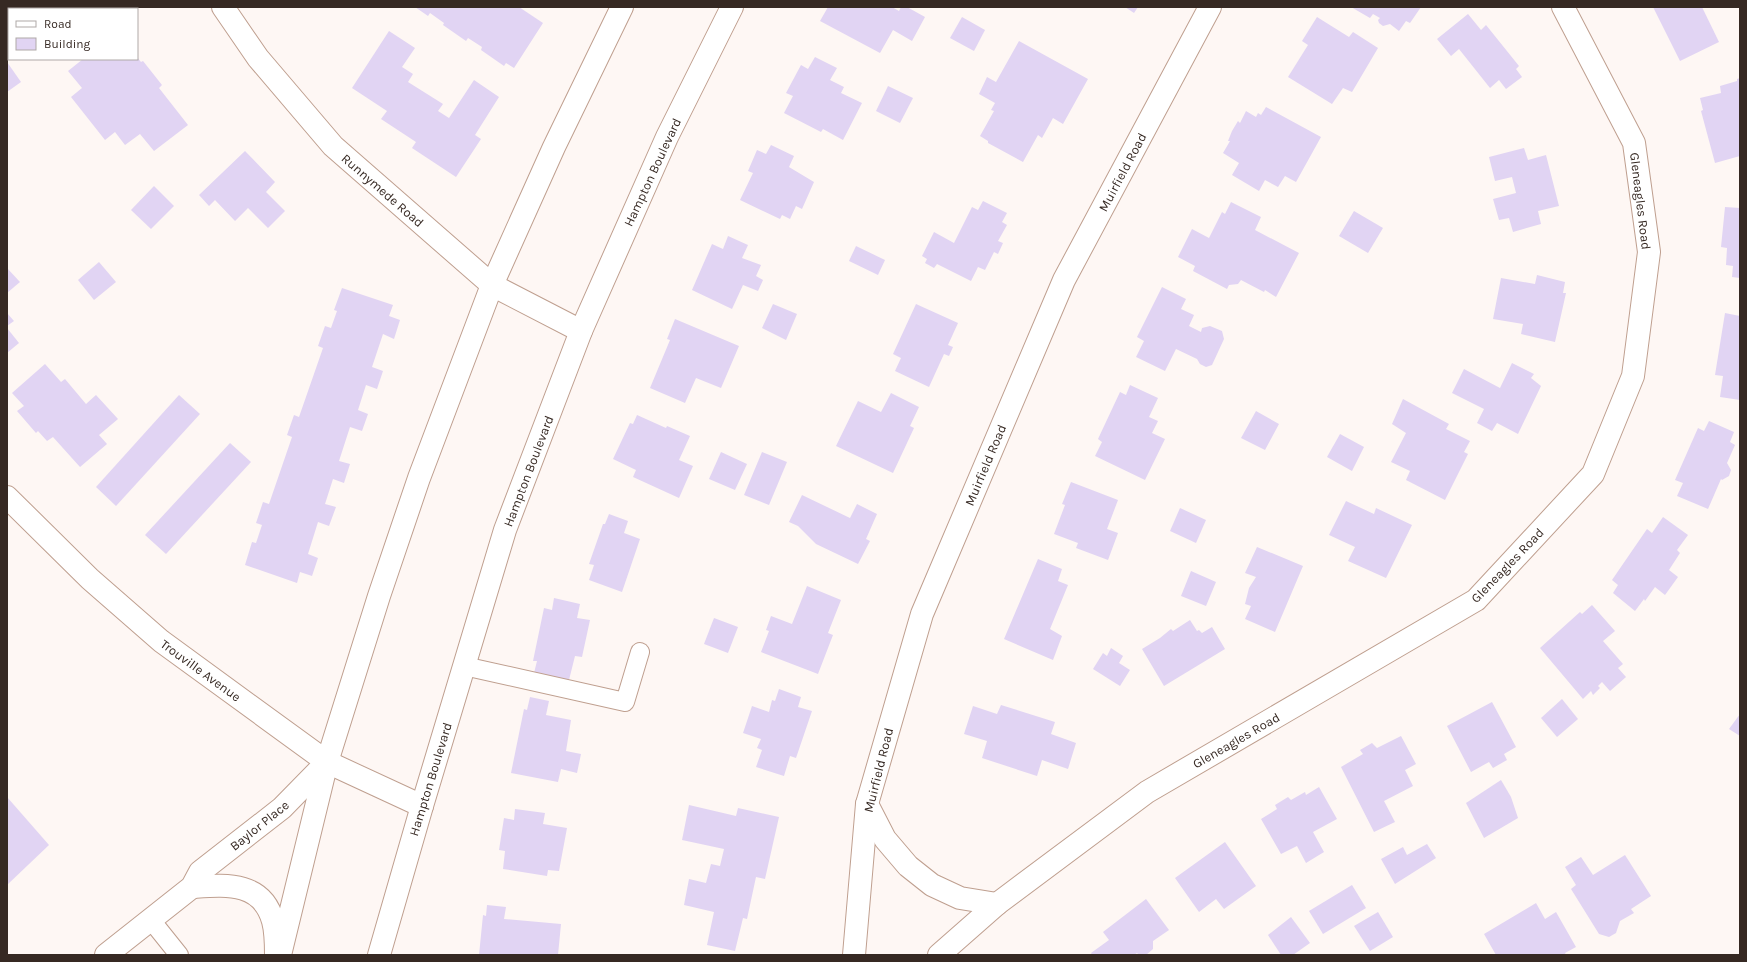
<svg xmlns="http://www.w3.org/2000/svg" width="1747" height="962" font-family="Karla,sans-serif">
<style>
.building{fill:#e1d4f3}
.lines{fill:none;stroke-linecap:round;stroke-linejoin:round}
.service-casing{stroke:#bf9f8f;stroke-width:20}
.minor-casing{stroke:#bf9f8f;stroke-width:24}
.primary-casing{stroke:#bf9f8f;stroke-width:24}
.service{stroke:#fff;stroke-width:18}
.minor{stroke:#fff;stroke-width:22}
.primary{stroke:#fff;stroke-width:22}
.labels{text-anchor:middle;stroke-width:3;stroke-linejoin:round;paint-order:stroke}
.street-label{font-size:13px;fill:#362923;stroke:#fff}
</style>
<rect width="100%" height="100%" fill="#fef7f4"/>
<!-- building -->
<g class="building">
<polygon points="415,7 519,7 543,23 514,68 506,63 504,66 481,50 482,47 468,38 466,41 443,25 444,23 430,13 428,16"/>
<polygon points="828,7 892,7 899,11 901,7 907,7 925,17 912,41 893,30 880,53 820,21"/>
<polygon points="1125,7 1138,7 1134,13"/>
<polygon points="1351,7 1421,7 1410,23 1406,21 1399,31 1390,24 1383,26 1379,23 1378,20 1380,18 1373,14 1370,18"/>
<polygon points="1653,7 1702,7 1719,42 1680,61"/>
<polygon points="1468,14 1481,30 1486,25 1519,66 1516,69 1522,77 1506,89 1499,80 1490,88 1459,49 1451,56 1437,39"/>
<polygon points="962,17 985,30 974,51 950,38"/>
<polygon points="1317,17 1349,37 1353,32 1378,48 1352,92 1343,88 1332,104 1288,77 1308,45 1302,41"/>
<polygon points="389,31 415,48 402,67 413,74 408,82 443,104 438,111 449,118 474,80 499,97 475,135 481,139 456,177 412,148 416,142 381,119 387,111 352,88"/>
<polygon points="1019,41 1088,79 1063,124 1053,118 1042,138 1038,135 1023,162 988,143 988,141 980,136 994,111 991,110 995,103 979,94 987,77 996,82"/>
<polygon points="137,57 141,62 143,61 162,85 159,88 188,125 154,151 140,134 125,145 115,132 105,140 71,97 82,88 68,71 83,59 137,59"/>
<polygon points="815,57 837,68 830,80 844,87 841,93 862,103 843,140 823,129 821,132 784,113 793,96 786,93 801,65 808,69"/>
<polygon points="7,62 21,82 7,92"/>
<polygon points="1740,78 1740,156 1715,163 1701,111 1703,110 1700,98 1721,93 1720,86 1737,81 1737,79"/>
<polygon points="888,86 913,98 900,123 876,111"/>
<polygon points="1266,107 1321,137 1296,182 1285,176 1278,187 1265,180 1259,191 1232,175 1239,163 1223,153 1230,141 1228,141 1232,131 1238,121 1240,123 1246,111 1256,117 1258,113 1261,115"/>
<polygon points="771,145 794,156 789,167 814,182 802,209 796,206 790,219 782,215 780,219 740,200 753,173 748,171 757,150 766,154"/>
<polygon points="1524,148 1528,160 1546,155 1559,206 1538,211 1541,224 1513,232 1509,218 1499,220 1493,199 1516,193 1512,177 1495,181 1489,157"/>
<polygon points="245,151 275,182 266,192 285,211 268,228 248,208 235,221 215,200 209,206 199,195"/>
<polygon points="154,186 174,206 151,229 131,210"/>
<polygon points="983,201 1007,213 1002,222 1007,225 998,241 1003,243 998,254 994,252 985,270 978,267 971,281 937,264 934,268 925,263 927,259 922,256 934,232 954,243 972,207 978,210"/>
<polygon points="1231,202 1261,217 1255,230 1299,253 1276,297 1265,290 1264,292 1241,280 1238,284 1229,285 1227,289 1193,271 1195,266 1178,257 1192,229 1209,238 1222,212 1225,214"/>
<polygon points="1725,207 1740,208 1740,278 1732,277 1733,266 1726,265 1727,248 1721,247"/>
<polygon points="1354,211 1383,228 1368,253 1339,236"/>
<polygon points="728,236 748,245 742,258 761,265 756,276 763,280 758,291 743,285 732,309 692,290 712,244 723,249"/>
<polygon points="856,246 885,260 878,275 849,261"/>
<polygon points="99,262 116,282 94,300 78,280"/>
<polygon points="7,268 20,282 7,293"/>
<polygon points="1537,275 1565,282 1563,293 1566,293 1555,342 1521,334 1523,324 1493,319 1501,278 1535,284"/>
<polygon points="1162,287 1186,299 1181,309 1194,315 1189,326 1201,332 1202,328 1210,326 1222,331 1224,339 1212,365 1206,367 1200,364 1197,359 1176,349 1165,371 1136,357 1144,341 1137,337"/>
<polygon points="342,288 393,305 389,316 400,320 394,339 383,334 372,367 383,371 377,389 366,385 358,410 368,414 362,431 350,427 339,461 350,464 344,483 333,479 325,504 336,507 329,526 318,522 308,554 318,558 312,576 300,572 297,583 245,565 252,542 256,543 262,525 256,523 263,502 269,504 292,437 287,435 294,415 299,417 323,348 318,346 325,326 331,328 337,311 334,310"/>
<polygon points="773,304 797,314 786,340 762,328"/>
<polygon points="916,304 958,323 948,345 953,347 949,356 944,354 929,387 895,371 901,358 893,354"/>
<polygon points="7,313 14,321 7,326"/>
<polygon points="1725,313 1740,316 1740,400 1720,397 1723,376 1715,375"/>
<polygon points="675,319 739,346 721,388 696,378 685,403 650,388 670,340 667,339"/>
<polygon points="7,328 19,343 7,353"/>
<polygon points="1512,363 1534,374 1531,378 1541,386 1518,434 1497,423 1492,431 1477,423 1484,409 1452,393 1464,369 1500,388"/>
<polygon points="45,364 61,382 65,379 86,404 96,395 118,419 99,435 107,444 80,467 53,437 47,441 38,431 36,433 17,411 24,406 12,393"/>
<polygon points="1130,385 1158,398 1149,417 1158,421 1152,433 1165,439 1145,480 1095,456 1102,442 1098,439 1120,392 1126,395"/>
<polygon points="891,393 919,407 910,426 914,428 893,473 836,446 858,401 881,412"/>
<polygon points="179,395 200,414 116,506 96,487"/>
<polygon points="1403,399 1449,424 1446,429 1470,441 1464,452 1468,454 1445,500 1406,480 1410,471 1391,462 1406,433 1392,424"/>
<polygon points="1256,411 1279,424 1265,450 1241,438"/>
<polygon points="637,415 666,428 667,426 690,436 679,460 693,466 679,498 633,477 636,470 613,459 630,423 633,424"/>
<polygon points="1709,421 1734,432 1730,442 1735,445 1727,463 1731,470 1729,476 1722,480 1721,479 1708,509 1677,496 1683,483 1675,480 1698,428 1704,431"/>
<polygon points="1340,434 1364,447 1352,471 1327,457"/>
<polygon points="230,443 251,462 166,554 145,535"/>
<polygon points="721,452 747,464 735,490 709,479"/>
<polygon points="762,452 787,462 769,505 744,495"/>
<polygon points="1071,482 1118,500 1107,529 1118,533 1108,560 1076,548 1078,543 1054,534 1065,505 1062,504"/>
<polygon points="802,495 850,518 857,504 877,514 866,539 870,541 858,564 816,544 798,526 789,522"/>
<polygon points="1346,501 1374,514 1376,508 1412,525 1386,578 1348,561 1355,547 1329,535"/>
<polygon points="1180,508 1206,520 1196,543 1170,531"/>
<polygon points="609,514 628,521 624,533 640,539 622,592 589,580 594,565 589,564 603,524 605,524"/>
<polygon points="1663,517 1688,535 1677,550 1680,553 1669,570 1678,577 1665,595 1655,587 1645,601 1644,599 1635,611 1613,593 1618,585 1612,580 1647,529 1652,533"/>
<polygon points="1257,547 1303,566 1275,632 1245,619 1251,606 1245,604 1249,588 1256,577 1245,573"/>
<polygon points="1038,559 1062,569 1058,581 1068,585 1050,629 1062,636 1053,660 1004,639"/>
<polygon points="1191,571 1216,582 1206,606 1181,596"/>
<polygon points="807,586 841,600 828,633 833,635 818,674 761,652 769,631 766,630 771,616 792,624"/>
<polygon points="554,598 580,604 577,618 590,620 582,657 575,656 569,680 534,673 537,661 533,661 544,608 552,610"/>
<polygon points="1592,605 1615,631 1603,641 1623,664 1618,668 1626,677 1610,691 1602,682 1598,686 1600,688 1593,695 1591,691 1583,699 1540,648 1580,612 1582,614"/>
<polygon points="714,618 738,627 728,653 704,644"/>
<polygon points="1190,620 1197,631 1199,630 1202,633 1212,627 1225,649 1164,686 1142,649 1160,638 1171,629 1173,631"/>
<polygon points="1111,648 1123,656 1119,663 1130,670 1120,686 1093,669 1103,653 1107,656"/>
<polygon points="779,689 801,697 798,707 812,711 796,758 790,756 784,776 756,767 762,750 757,748 761,739 743,733 752,706 769,712 772,700 775,701"/>
<polygon points="530,697 549,701 546,715 571,720 566,751 581,754 577,773 561,769 558,782 511,773 524,709 527,710"/>
<polygon points="1562,699 1578,719 1557,737 1541,718"/>
<polygon points="1492,702 1516,747 1504,754 1507,760 1493,768 1489,762 1471,772 1447,726"/>
<polygon points="1001,705 1055,722 1051,734 1076,743 1068,769 1042,760 1037,776 982,758 987,741 964,734 973,706 997,714"/>
<polygon points="1740,714 1740,736 1729,729"/>
<polygon points="1401,736 1416,764 1405,770 1413,786 1384,801 1395,822 1374,832 1341,767 1363,754 1360,750 1372,743 1377,748"/>
<polygon points="1501,780 1511,797 1518,818 1484,838 1466,803"/>
<polygon points="1319,787 1337,819 1313,832 1324,852 1306,863 1297,846 1281,854 1261,819 1277,809 1275,805 1288,797 1291,800 1305,792 1306,795"/>
<polygon points="7,797 49,845 7,885"/>
<polygon points="689,805 736,816 738,808 779,817 765,879 756,877 747,919 743,918 735,951 707,945 714,912 684,905 689,879 706,883 711,864 720,866 724,849 682,840"/>
<polygon points="515,809 545,813 543,824 567,828 559,871 548,870 547,876 503,869 505,851 499,850 504,818 514,820"/>
<polygon points="1225,842 1256,886 1224,909 1216,899 1199,912 1175,878"/>
<polygon points="1427,844 1436,858 1395,884 1381,859 1403,847 1407,855"/>
<polygon points="1625,855 1651,896 1631,909 1634,913 1620,921 1616,933 1609,937 1599,934 1571,889 1576,885 1565,867 1581,857 1593,875"/>
<polygon points="1352,885 1366,908 1323,934 1309,911"/>
<polygon points="1146,899 1169,930 1153,941 1153,949 1146,955 1139,955 1137,953 1134,955 1092,955 1091,953 1109,940 1103,932"/>
<polygon points="1536,903 1545,919 1556,912 1576,947 1565,953 1566,955 1496,955 1484,934"/>
<polygon points="487,905 506,907 504,919 561,924 558,955 479,955 483,915 486,916"/>
<polygon points="1378,912 1393,937 1370,951 1354,926"/>
<polygon points="1291,917 1310,943 1293,955 1281,955 1268,935"/>
</g>
<g class="lines">
<!-- service casing -->
<g class="service-casing">
<g id="service">
<polyline points="464,666 625,702 640,652"/>
<polyline points="151,920 179,955"/>
</g>
</g>
<!-- minor casing -->
<g class="minor-casing">
<g id="minor">
<polyline points="223,7 258,58 333,146 492,285 581,331"/>
<polyline points="7,497 90,579 161,641 327,762 422,806"/>
<polyline points="867,804 885,839 908,866 932,885 960,898 997,904"/>
<path d="M192,887C226,885 262,881 273,921C276,932 276,944 276,955"/>
<polyline points="106,955 192,887 200,872 282,808 327,762"/>
<polyline points="854,955 867,804 922,614 1064,280 1210,7"/>
<polyline points="939,955 997,904 1147,792 1476,600 1593,474 1633,376 1649,252 1634,143 1563,7"/>
</g>
</g>
<!-- primary casing -->
<g class="primary-casing">
<g id="primary">
<polyline points="280,955 327,762 379,596 419,478 492,285 554,147 622,7"/>
<polyline points="379,955 422,806 505,530 581,331 667,137 732,7"/>
</g>
</g>
<!-- service -->
<use href="#service" class="service"/>
<!-- minor -->
<use href="#minor" class="minor"/>
<!-- primary -->
<use href="#primary" class="primary"/>
</g>
<g class="labels">
<!-- street labels -->
<g class="street-label">
<text transform="translate(652 172) rotate(-65)" y="5">Hampton Boulevard</text>
<text transform="translate(1122 172) rotate(-62)" y="5">Muirfield Road</text>
<text transform="translate(383 190) rotate(41)" y="5">Runnymede Road</text>
<text transform="translate(1641 201) rotate(83)" y="5">Gleneagles Road</text>
<text transform="translate(985 465) rotate(-67)" y="5">Muirfield Road</text>
<text transform="translate(528 471) rotate(-69)" y="5">Hampton Boulevard</text>
<text transform="translate(1507 565) rotate(-46)" y="5">Gleneagles Road</text>
<text transform="translate(201 670) rotate(36)" y="5">Trouville Avenue</text>
<text transform="translate(1236 740) rotate(-30)" y="5">Gleneagles Road</text>
<text transform="translate(878 770) rotate(-76)" y="5">Muirfield Road</text>
<text transform="translate(430 779) rotate(-73)" y="5">Hampton Boulevard</text>
<text transform="translate(259 825) rotate(-39)" y="5">Baylor Place</text>
</g>
</g>
<!-- border -->
<rect width="1747" height="962" fill="none" stroke="#362923" stroke-width="16"/>
<!-- legend -->
<rect x="8" y="8" width="130" height="52" fill="#ffffff" stroke="#afa9a7"/>
<rect x="16" y="21" width="20" height="6" fill="#ffffff" stroke="#afa9a7"/>
<text x="44" y="28" font-size="12" fill="#362923">Road</text>
<rect x="16" y="38" width="20" height="12" fill="#e1d4f3" stroke="#afa9a7"/>
<text x="44" y="48" font-size="12" fill="#362923">Building</text>
</svg>
